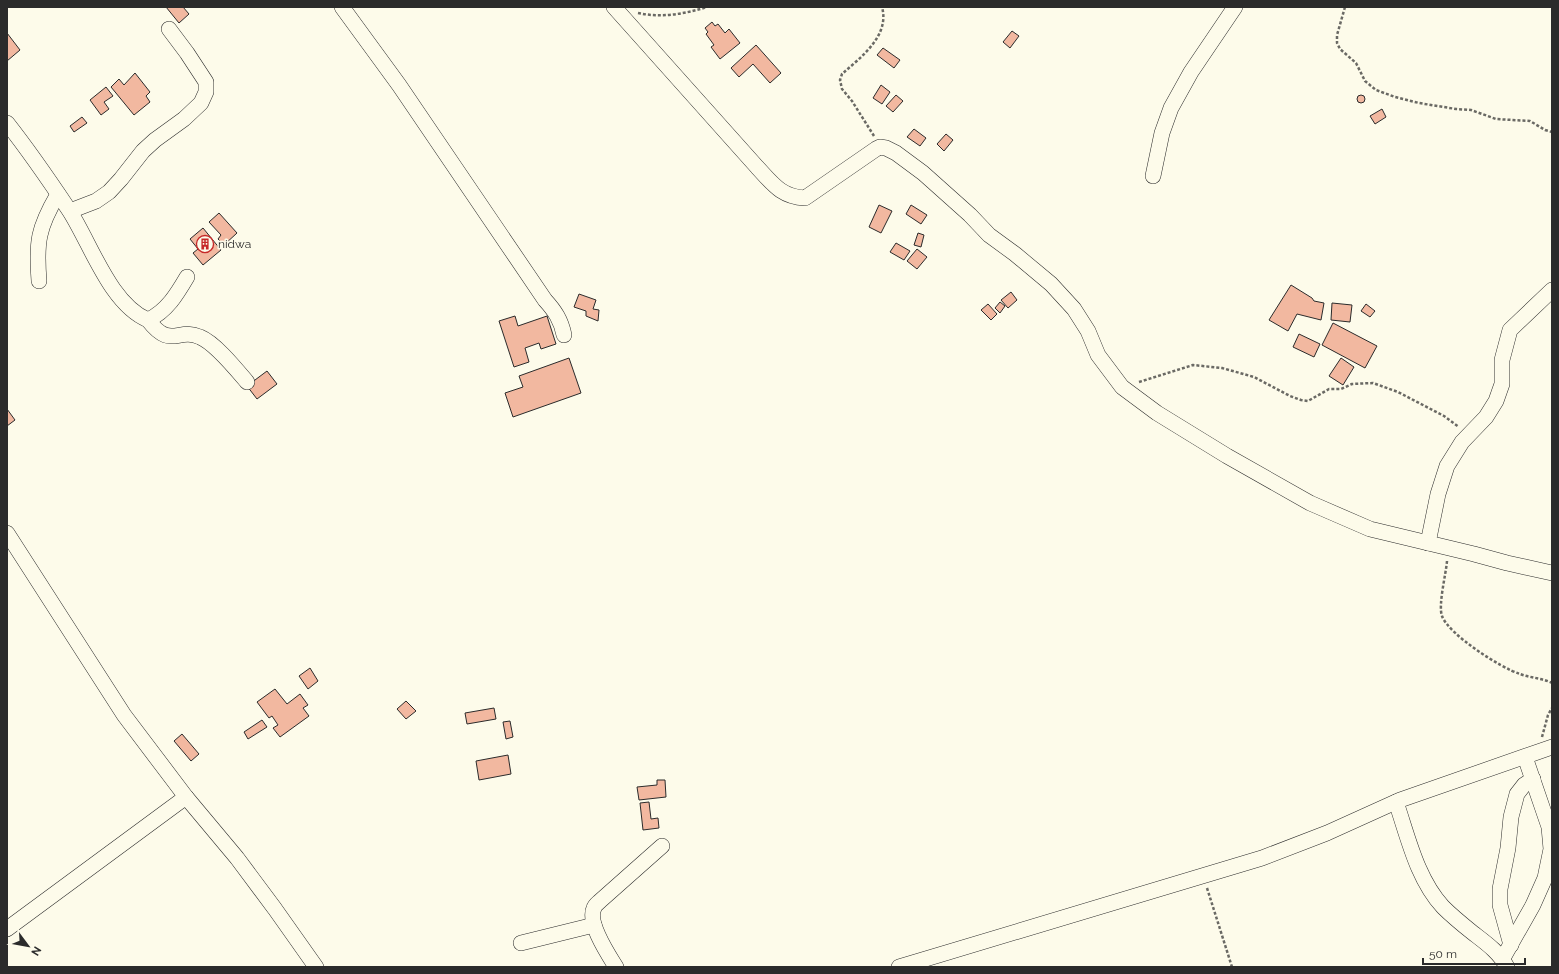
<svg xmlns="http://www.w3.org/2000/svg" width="1559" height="974" font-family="Raleway,sans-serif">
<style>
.building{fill:#f2b8a0;stroke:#2b2b2b}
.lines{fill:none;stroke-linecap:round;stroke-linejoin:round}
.minor-casing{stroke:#2b2b2b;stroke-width:16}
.path{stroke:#6a6964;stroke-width:2.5;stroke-dasharray:3 2;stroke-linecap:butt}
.minor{stroke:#fdfbea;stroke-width:15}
.labels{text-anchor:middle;stroke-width:3;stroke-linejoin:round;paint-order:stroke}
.poi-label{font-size:12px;fill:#2b2b2b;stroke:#fdfbea;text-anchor:start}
</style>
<rect width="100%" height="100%" fill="#fdfbea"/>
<!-- building -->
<g class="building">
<polygon points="166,7 183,7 189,14 179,23"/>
<polygon points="712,22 715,26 718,24 725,33 729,29 740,43 720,59 711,47 714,45 706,34 708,32 705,28"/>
<polygon points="1012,31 1019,36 1010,48 1003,42"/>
<polygon points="7,33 20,50 7,61"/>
<polygon points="756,45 781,73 770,83 753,64 739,77 731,68"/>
<polygon points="883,48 900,60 894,68 877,55"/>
<polygon points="135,73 150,92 146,96 150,102 134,115 111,87 119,79 124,85"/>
<polygon points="881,85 890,92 882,104 873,98"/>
<polygon points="106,87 113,96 104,102 109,109 101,115 90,100"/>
<circle cx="1361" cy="99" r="4"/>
<polygon points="896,95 903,101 893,112 886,106"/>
<polygon points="1382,109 1386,117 1375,124 1370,116"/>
<polygon points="82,117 87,123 74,132 70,126"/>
<polygon points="914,129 926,138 920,146 907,137"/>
<polygon points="946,134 953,140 944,151 937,144"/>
<polygon points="879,205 892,211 881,233 869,227"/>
<polygon points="911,205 927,215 921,224 906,214"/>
<polygon points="219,213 237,233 224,245 218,239 221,235 209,222"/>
<polygon points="203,228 221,250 203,265 193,253 198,249 190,239"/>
<polygon points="918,233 924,235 921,247 914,245"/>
<polygon points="896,243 910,251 904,260 890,252"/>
<polygon points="917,249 927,257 917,269 907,261"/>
<polygon points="1291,285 1312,298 1314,301 1324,303 1321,320 1297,314 1288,331 1269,320"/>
<polygon points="1011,292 1017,300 1008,308 1001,300"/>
<polygon points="579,294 596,300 593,309 599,310 598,321 586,316 586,311 574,307"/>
<polygon points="1000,302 1005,306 1000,313 995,308"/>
<polygon points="1332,303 1352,305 1350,322 1331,320"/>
<polygon points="988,304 997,314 991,320 981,310"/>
<polygon points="1366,304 1375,311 1370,317 1361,311"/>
<polygon points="515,316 518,326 547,316 556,344 541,349 539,343 525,348 529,362 514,367 499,321"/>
<polygon points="1333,323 1377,346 1365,368 1322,345"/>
<polygon points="1299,334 1320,344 1314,357 1293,347"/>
<polygon points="569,358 581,393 513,417 505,393 523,387 519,376"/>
<polygon points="1341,358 1354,367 1343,385 1329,376"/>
<polygon points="267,371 277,384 257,399 247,386"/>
<polygon points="7,409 15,420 7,426"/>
<polygon points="310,668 318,681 308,689 299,676"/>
<polygon points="275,689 287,704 300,694 308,705 303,708 309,716 280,737 273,728 278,725 272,716 269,718 257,702"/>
<polygon points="406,701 416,711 406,719 397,709"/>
<polygon points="494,708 496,719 467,724 465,713"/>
<polygon points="262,720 267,727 248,739 244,732"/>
<polygon points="510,721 513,737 506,739 503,722"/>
<polygon points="182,734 199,754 191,761 174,741"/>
<polygon points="508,755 511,774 479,780 476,761"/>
<polygon points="657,780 665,780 666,797 639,800 637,787 657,785"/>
<polygon points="649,802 651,819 658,818 659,828 643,830 640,803"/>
</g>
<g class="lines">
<!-- minor casing -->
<g class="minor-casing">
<g id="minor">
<path d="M342,7L399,85L545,300C555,311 561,320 564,335"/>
<path d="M614,7L757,167C772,183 781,197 805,198L876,149L880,147L886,148L896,153L923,173L970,215L989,235L1015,254L1051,284L1074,309L1088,331L1098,355L1122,387L1157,413L1227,456L1310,503L1370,529L1474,554L1507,563L1552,573"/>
<path d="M7,123C29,151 49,180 69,210C91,244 110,304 148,320C167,311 177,294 187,277"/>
<polyline points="1153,176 1162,133 1171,108 1191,72 1235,7"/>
<polyline points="70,211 96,201 109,192 121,179 143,151 155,140 184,119 201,103 206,92 206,82 187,53 169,29"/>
<path d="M39,281C36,242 38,228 58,194"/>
<path d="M148,320C171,350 177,327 200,337C215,343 236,369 247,382"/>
<polyline points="7,533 124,715 186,797 237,858 275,909 316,967"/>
<polyline points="1428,543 1438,494 1447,466 1462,442 1486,417 1496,401 1502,384 1502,360 1510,330 1552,290"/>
<path d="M1396,802C1408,837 1417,879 1443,907C1452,916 1463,925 1473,933C1486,943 1499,952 1507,967"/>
<polyline points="7,929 186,797"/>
<polyline points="521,943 594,925"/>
<polyline points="1511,945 1500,905 1500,889 1508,848 1511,817 1517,794 1524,785 1533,779"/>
<polyline points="1503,958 1533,905 1545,878 1551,849 1549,827 1525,757"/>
<path d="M616,967C608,954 587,923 594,908C595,905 598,903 600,901L662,846"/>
<polyline points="899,967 1262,858 1327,833 1400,800 1552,747"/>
</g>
</g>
<!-- path -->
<g class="path">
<polyline points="1345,7 1337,35 1337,43 1340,49 1356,63 1365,81 1376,90 1395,97 1419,103 1456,109 1471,110 1496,119 1530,121 1545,130 1552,132"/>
<path d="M638,13C661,18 685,14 707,7"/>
<path d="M874,136L852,101L842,89L840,80L842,74C861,57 890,36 882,7"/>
<polyline points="1139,382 1193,365 1222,368 1254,377 1290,396 1301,400 1308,401 1329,389 1341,389 1352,384 1373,383 1398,392 1444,416 1459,427"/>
<path d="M1447,561C1446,574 1438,605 1442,616C1449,635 1501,668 1520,674C1531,678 1542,678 1552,683"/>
<polyline points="1542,737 1548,715 1552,708"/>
<polyline points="1207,888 1232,967"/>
</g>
<!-- minor -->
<use href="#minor" class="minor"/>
</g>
<!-- icons -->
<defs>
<g id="building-ring" transform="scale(0.9)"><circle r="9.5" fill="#fdfbea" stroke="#c62828" stroke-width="1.5"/><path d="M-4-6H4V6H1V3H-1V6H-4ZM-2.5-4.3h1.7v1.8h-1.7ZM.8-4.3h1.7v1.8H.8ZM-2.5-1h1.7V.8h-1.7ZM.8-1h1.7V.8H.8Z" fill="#c62828"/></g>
</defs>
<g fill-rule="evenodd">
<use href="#building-ring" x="205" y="244"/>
</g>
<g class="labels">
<!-- poi labels -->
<g class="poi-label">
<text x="218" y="248">nidwa</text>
</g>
</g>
<!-- border -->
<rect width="1559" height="974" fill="none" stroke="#2b2b2b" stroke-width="16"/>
<!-- north arrow -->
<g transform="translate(28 946) rotate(122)" stroke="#fdfbea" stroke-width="3" paint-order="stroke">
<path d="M0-3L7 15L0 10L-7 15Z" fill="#2b2b2b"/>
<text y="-6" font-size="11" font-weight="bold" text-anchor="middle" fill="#2b2b2b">N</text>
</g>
<!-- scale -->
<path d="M1423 958v6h102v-6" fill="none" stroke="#2b2b2b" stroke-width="2"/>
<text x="1429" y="958" font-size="12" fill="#2b2b2b" stroke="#fdfbea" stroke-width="3" paint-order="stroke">50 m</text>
</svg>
